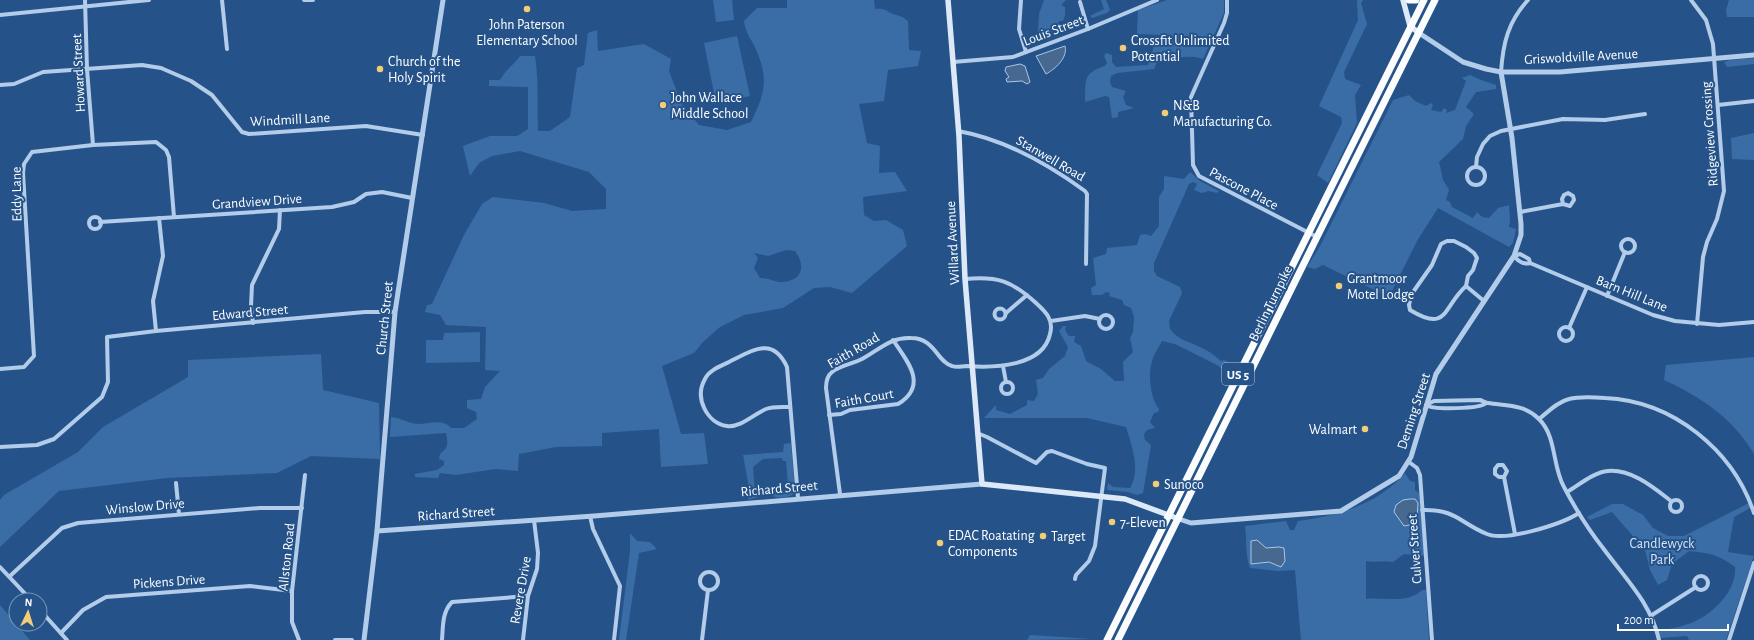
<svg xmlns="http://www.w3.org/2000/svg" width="1754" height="640" font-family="'Alegreya Sans',sans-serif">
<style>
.green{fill:#3a6da6;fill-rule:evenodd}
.water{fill:#48698f;stroke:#a6c7ea}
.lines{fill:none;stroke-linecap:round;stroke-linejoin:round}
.minor{stroke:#b2cce9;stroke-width:4}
.tertiary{stroke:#b2cce9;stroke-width:5}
.secondary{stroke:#dde9f8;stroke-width:5.5}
.trunk{stroke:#fafcfe;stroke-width:7}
.poi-dot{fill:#f3cc76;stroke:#255389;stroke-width:1.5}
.labels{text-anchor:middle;stroke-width:4;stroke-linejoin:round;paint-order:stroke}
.shield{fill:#255389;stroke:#becbdc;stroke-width:1}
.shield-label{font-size:13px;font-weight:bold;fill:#fff}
.poi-label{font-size:14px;fill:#fff;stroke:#255389;text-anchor:start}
.street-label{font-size:14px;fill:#fff;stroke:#255389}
.park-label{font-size:14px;fill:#d6e6f7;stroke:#255389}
</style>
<rect width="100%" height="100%" fill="#255389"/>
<!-- green -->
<g class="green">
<polygon points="713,0 732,0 734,20 716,22"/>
<path d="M787,0H874L875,9C886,8 885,11 893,14C902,17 900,15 908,21L909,50L921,51L918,66L888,70L884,101L859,104L867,143L880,146L879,173L895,172L907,191L863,197L864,215L874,221L886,220L903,230L907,246L852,293L830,287L814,288L783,308L744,315L720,327L703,342L694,353L662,366L681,434L704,433L708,464L661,467L659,429L602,433V446L556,447L519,454L518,471L495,469L456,475L440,473L438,478L415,477V474L437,470L444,465V461L439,459L440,454C449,447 448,444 446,433L390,437L391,417C401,418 403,421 412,423C424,427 442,416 451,428H464L477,419L476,412L467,408V400L481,399L485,387L500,371L485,370L486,327L446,325L440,315L425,312L427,305L432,304L464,235L482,204L493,197L544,203L572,211L606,209V189L589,172L520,151L492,156L479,163L470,176L463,146L490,136H517L528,129V87L489,86V80H500C507,68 513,66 520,56H535C539,81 537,106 538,131H550L570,117L577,68L584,65L588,33L597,30L598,51L644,44L671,59L669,71L682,105L699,125L727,130L751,122C764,96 769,80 757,52C752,38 747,38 744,21L757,8H787ZM786,250L795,251C805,264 804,280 784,282C776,283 768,277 760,278L754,268L758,258L754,253L768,256Z"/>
<polygon points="1044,0 1066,0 1061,5 1065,7 1065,15 1063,21 1059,21 1059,28 1030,43 1029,39 1038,33 1039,14"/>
<polygon points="1101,0 1106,0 1110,10 1107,13 1092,18 1090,16 1104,9"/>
<path d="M1167,0H1224V13L1203,59C1188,53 1173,61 1159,57L1154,69L1117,73L1111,76L1110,82L1112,87L1126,91L1123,97L1126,105L1134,108L1118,112V117L1112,118L1109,97L1105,96L1085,102C1086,81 1082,73 1105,66L1107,63L1104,56L1106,53L1112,55V62L1116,67L1148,65L1155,43L1162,35L1137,34L1138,10Z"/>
<polygon points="1357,0 1363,0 1361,3 1367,24 1344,72 1345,79 1361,85 1355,95 1357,123 1328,183 1317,175 1342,123 1341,117 1319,106 1358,20"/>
<polygon points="1729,0 1754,0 1754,17 1727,17 1726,10"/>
<polygon points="737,36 750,96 716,103 704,43"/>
<polygon points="1754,58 1754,64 1727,67 1724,62 1730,60"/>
<polygon points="1470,75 1481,80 1496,85 1496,89 1476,92 1466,107 1474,114 1466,126 1463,139 1439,162 1443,180 1449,190 1446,200 1450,202 1452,207 1473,218 1477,212 1482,217 1489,218 1498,208 1509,205 1510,220 1509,227 1516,229 1513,243 1509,247 1438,208 1417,241 1389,297 1323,265 1315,269 1307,267 1319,248 1393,100 1409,95 1415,101 1426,106 1431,103 1433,105 1431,110 1441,112 1444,108 1447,110 1446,113 1455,110 1466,81 1462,78"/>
<polygon points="1754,133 1754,160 1732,159 1731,138"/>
<path d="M1190,172L1200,181L1219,191L1217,193L1209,191L1202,193L1194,190L1197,184L1193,182L1189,184L1154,263V271L1157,276L1180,287L1182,293L1169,321L1170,329C1179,341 1189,341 1202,348C1209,351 1215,356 1221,361L1224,360L1229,363L1227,369L1224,371L1219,366L1175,344L1162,341C1159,347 1154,354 1152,361C1148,374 1150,398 1159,409L1158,412L1154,413L1150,422L1155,428L1147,430L1144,434L1145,440L1151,445L1143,493L1137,495L1128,492L1107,490L1108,483L1113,487L1130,488C1141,469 1132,447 1126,427L1087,418H984L996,405V410L1010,414L1027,405V400L1034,401L1038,394L1036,380L1043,378L1049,369L1065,356L1068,347L1059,331L1063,326H1066L1065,330L1069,336H1075L1074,342L1081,346L1086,361L1101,369L1115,381H1124L1123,362L1133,352L1130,338L1133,332L1134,317L1131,308L1124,305L1122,300L1109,296L1110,293L1106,292L1102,295H1092L1091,288L1096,285L1093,258L1106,254L1107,248L1137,245L1140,235L1145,234L1151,236L1159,226V197L1164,189V176L1184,179Z"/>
<polygon points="480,332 480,362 426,363 426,340 443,340 444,333"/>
<polygon points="321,354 323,390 379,403 380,459 311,456 277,473 167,478 59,491 0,547 0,500 4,495 78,452 103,427 188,377 188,360"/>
<path d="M1754,357V454C1733,418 1701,397 1664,380L1666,365Z"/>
<path d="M791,443L795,492C791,498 779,499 773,496V493L785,492V487L788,484L786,461H783L782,458L763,459L753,467L755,494L759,495V497L748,500L749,488L743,455L783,452L784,444Z"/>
<path d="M1405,473L1410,481L1415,482V490L1419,493L1425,556L1404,554L1393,562C1383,560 1375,563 1366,561V599C1384,597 1408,604 1422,590H1426L1429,640H1301L1295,570L1278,571L1250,568C1245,554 1247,540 1245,526L1286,521L1290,530H1294L1298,521C1337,516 1379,504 1405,473Z"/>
<path d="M1749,503L1750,508L1734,517L1728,552L1754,556L1726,640H1689L1687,636L1659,638L1657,631C1667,629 1678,628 1688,624C1710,617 1737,592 1735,567C1719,555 1710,553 1689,551L1672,564L1667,580L1658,585L1650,570L1645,550L1612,512L1590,520L1587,517L1612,504H1623L1643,515L1653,528L1668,536H1684Z"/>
<polygon points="630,533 637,541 650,542 657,549 639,553 626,640 619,640 630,551"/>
<polygon points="0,605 30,640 0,640"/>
<polygon points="1030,635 1092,639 1027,640"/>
</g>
<!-- water -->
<g class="water">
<path d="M1065,46C1068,58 1055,69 1046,74L1036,56Z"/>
<polygon points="1020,64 1025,66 1030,82 1027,84 1022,81 1007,82 1006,79 1009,77 1005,71 1006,67"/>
<polygon points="1410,499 1415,499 1418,503 1417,520 1414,524 1404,526 1394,512 1396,505 1403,500"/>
<polygon points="1257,540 1266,548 1279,547 1284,548 1285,561 1281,567 1269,562 1251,564 1251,541"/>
</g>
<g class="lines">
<!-- minor -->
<g class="minor">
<polyline points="85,0 87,69 93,145"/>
<polyline points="222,0 227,49"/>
<polyline points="304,0 313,0"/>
<polyline points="1021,0 1019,29 1026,52"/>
<polyline points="1227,0 1227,13 1224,23 1191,97 1193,165 1199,176 1317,237"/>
<polyline points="1691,0 1706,20 1713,44 1724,191 1717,219 1707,242 1703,257 1697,324"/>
<polyline points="1080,2 1088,29"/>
<polyline points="0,15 149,0"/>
<polyline points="953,62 1013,57 1088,29 1157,0"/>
<path d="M1501,72C1503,43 1508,22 1528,0"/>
<polyline points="0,85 14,84 43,72 142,65 161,68 191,81 212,95 242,132 249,134 366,126 423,135"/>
<polyline points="1718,105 1754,101"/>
<path d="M958,131C1004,139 1048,164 1085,191L1087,194L1086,264"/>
<circle cx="1476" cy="176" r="9"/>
<polyline points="1476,167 1477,157 1483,144 1490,136 1501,131 1563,119 1605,120 1645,114"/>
<polyline points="1520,212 1563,204 1570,206 1574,200 1573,196 1568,193 1564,195 1562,199 1563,204"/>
<circle cx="95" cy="223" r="6"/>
<polyline points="100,222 332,207 354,202 366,194 382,192 412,198"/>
<circle cx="1628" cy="246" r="7"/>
<path d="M1530,263L1529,259L1520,254L1514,256C1518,261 1523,265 1530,263L1653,315L1675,321L1719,325L1754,322"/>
<path d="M1466,286C1442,308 1448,333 1410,310L1409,305L1411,295L1432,265L1441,244L1447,241H1454L1466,247L1474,253L1477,258L1473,270L1468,276L1466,286L1484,301"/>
<polyline points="1607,296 1625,252"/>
<circle cx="1000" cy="314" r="5.5"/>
<polyline points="1006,313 1027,295"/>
<circle cx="1106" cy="322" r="7"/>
<polyline points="1051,321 1085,316 1100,319"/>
<polyline points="253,323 251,306 252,285 279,229 280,210"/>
<circle cx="1566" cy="334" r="7"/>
<polyline points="1569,328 1587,287"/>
<polyline points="156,331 153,301 163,256 159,218"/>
<polyline points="1003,366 1006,382"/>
<polyline points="0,369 24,367 34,356 23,173 24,164 32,152 93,145 156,142 166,150 169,157 174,217"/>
<circle cx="1007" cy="388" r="6"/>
<path d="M1486,403C1481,409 1432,410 1426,405L1434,401L1480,400C1483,401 1485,403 1488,403C1506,406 1524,404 1539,419C1557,437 1552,466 1564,487C1575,508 1588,529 1603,548C1625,578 1651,603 1659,640"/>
<path d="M790,407C782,407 774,406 766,409C754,414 740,428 727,426C707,423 694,398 705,379C709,370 721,366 729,362C753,350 773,336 787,367L798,498"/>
<path d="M829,415L841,414L850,410L898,404C929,385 907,361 893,340"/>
<path d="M1539,419C1548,412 1557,402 1569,399C1580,396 1593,397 1605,398C1673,401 1733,450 1754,513"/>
<polyline points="977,433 987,437 1036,463 1047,452 1052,451 1087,464 1105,468 1095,546 1089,561 1076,575 1075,579"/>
<polyline points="0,447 37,445 54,439 102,397 108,382 107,337 156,331 365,312 395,312"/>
<polyline points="1409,462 1417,468 1420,475 1432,640"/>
<polyline points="1504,477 1499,477 1495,474 1495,469 1498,465 1503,465 1507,471 1504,477 1515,534"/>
<polyline points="176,483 179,514"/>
<path d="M1567,492C1579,485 1594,472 1608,471C1632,469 1654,488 1671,501"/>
<path d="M840,494L826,388C826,382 827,376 832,372C840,365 853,364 862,359C879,350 890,337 911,338C935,338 937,362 952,366C957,368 962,366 967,366C993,368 1043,367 1050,334C1054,320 1046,312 1036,303C1012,281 998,276 965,279"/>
<circle cx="1676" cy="506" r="6"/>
<path d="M1422,510C1456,509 1460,523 1487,534C1506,542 1562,524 1579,513"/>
<polyline points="590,516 593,529 620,586 614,640"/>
<polyline points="0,567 31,600"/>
<circle cx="709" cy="581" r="9"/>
<polyline points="10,576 62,528 78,523 260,508 302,508"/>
<circle cx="1701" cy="583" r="7"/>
<polyline points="40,610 67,640"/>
<polyline points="1652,615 1696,587"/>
<polyline points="61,633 83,610 106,597 250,586 292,591"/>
<polyline points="299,640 292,622 292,591 305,475"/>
<polyline points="335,640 352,640"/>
<path d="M442,640C443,627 442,612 452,602L528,596"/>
<polyline points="523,640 528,596 537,569 538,553 534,520"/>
<polyline points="702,640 708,590"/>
<polyline points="1729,640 1754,563"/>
</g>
<!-- tertiary -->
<g class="tertiary">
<polyline points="1419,33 1463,62 1486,69 1501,72 1560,72 1754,55"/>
<polyline points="1179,519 1191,523 1341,511 1399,476 1411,457 1436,374 1514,256 1521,235 1521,224 1512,138 1501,72"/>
<polyline points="377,531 594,516 982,484"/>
<polyline points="364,640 377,531 395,312 443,0"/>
</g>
<!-- secondary -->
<g class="secondary">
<polyline points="948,0 959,136 965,279 982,484 1125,499 1179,519"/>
<polyline points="1403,0 1410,26 1419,33"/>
</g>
<!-- trunk -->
<g class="trunk">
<polyline points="1409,0 1416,0"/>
<polyline points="1107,640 1424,0"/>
<polyline points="1118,640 1317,237 1435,0"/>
</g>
</g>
<!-- markers -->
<g class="poi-dot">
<circle cx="527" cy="9" r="4"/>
<circle cx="1123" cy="48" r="4"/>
<circle cx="380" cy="69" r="4"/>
<circle cx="663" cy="105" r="4"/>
<circle cx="1165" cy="113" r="4"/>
<circle cx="1339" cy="286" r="4"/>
<circle cx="1365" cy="429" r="4"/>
<circle cx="1156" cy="484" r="4"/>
<circle cx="1112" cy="522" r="4"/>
<circle cx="1043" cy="536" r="4"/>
<circle cx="940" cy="543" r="4"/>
</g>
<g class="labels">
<!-- shield labels -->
<rect class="shield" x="1222" y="363" width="32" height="22" rx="3"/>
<g class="shield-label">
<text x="1238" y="379">US 5</text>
</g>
<!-- poi labels -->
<g class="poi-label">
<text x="527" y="29" text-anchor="middle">John Paterson<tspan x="527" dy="16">Elementary School</tspan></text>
<text x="1131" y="45">Crossfit Unlimited<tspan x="1131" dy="16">Potential</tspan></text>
<text x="388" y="66">Church of the<tspan x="388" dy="16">Holy Spirit</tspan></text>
<text x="671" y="102">John Wallace<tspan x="671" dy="16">Middle School</tspan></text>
<text x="1173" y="110">N&amp;B<tspan x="1173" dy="16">Manufacturing Co.</tspan></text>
<text x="1347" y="283">Grantmoor<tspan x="1347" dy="16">Motel Lodge</tspan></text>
<text x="1357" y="434" text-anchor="end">Walmart</text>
<text x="1164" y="489">Sunoco</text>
<text x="1120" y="527">7-Eleven</text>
<text x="948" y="540">EDAC Roatating<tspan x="948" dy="16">Components</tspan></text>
<text x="1051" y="541">Target</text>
</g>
<!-- street labels -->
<g class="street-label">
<text transform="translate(1053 30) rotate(-21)" y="5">Louis Street</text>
<text transform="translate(1581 56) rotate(-3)" y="5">Griswoldville Avenue</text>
<text transform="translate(78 73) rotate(-93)" y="5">Howard Street</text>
<text transform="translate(290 119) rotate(-3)" y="5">Windmill Lane</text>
<text transform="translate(1709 134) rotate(-94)" y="5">Ridgeview Crossing</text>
<text transform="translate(1051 158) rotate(30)" y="5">Stanwell Road</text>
<text transform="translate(1244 188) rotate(28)" y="5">Pascone Place</text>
<text transform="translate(16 194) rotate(-91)" y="5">Eddy Lane</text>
<text transform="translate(257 201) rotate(-4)" y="5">Grandview Drive</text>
<text transform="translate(952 243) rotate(-93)" y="5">Willard Avenue</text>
<text transform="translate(1632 293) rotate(22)" y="5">Barn Hill Lane</text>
<text transform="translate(1270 303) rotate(-64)" y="5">Berlin Turnpike</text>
<text transform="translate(250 312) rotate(-5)" y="5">Edward Street</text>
<text transform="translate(384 318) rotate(-84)" y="5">Church Street</text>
<text transform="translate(853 350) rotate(-30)" y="5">Faith Road</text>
<text transform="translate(864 398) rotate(-10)" y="5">Faith Court</text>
<text transform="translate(1413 411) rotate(-72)" y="5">Deming Street</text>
<text transform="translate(779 488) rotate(-5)" y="5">Richard Street</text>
<text transform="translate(145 506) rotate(-5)" y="5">Winslow Drive</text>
<text transform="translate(456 513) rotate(-4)" y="5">Richard Street</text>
<text transform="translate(1414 549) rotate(-94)" y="5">Culver Street</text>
<text transform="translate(286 557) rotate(-84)" y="5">Allston Road</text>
<text transform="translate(169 581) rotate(-4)" y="5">Pickens Drive</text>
<text transform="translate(520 590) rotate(-80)" y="5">Revere Drive</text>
</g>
<!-- park labels -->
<g class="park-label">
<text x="1662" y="548">Candlewyck<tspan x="1662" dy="16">Park</tspan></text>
</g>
</g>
<!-- north arrow -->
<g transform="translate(28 612) rotate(4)"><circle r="19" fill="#255389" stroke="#7c98b8"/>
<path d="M0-3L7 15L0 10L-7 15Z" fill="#f3cc76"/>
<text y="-6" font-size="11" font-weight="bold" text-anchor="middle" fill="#ffffff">N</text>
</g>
<!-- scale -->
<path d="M1618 624v6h110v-6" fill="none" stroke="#ffffff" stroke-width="2"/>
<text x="1624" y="624" font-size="12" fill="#ffffff" stroke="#255389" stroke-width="3" paint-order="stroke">200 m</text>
</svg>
